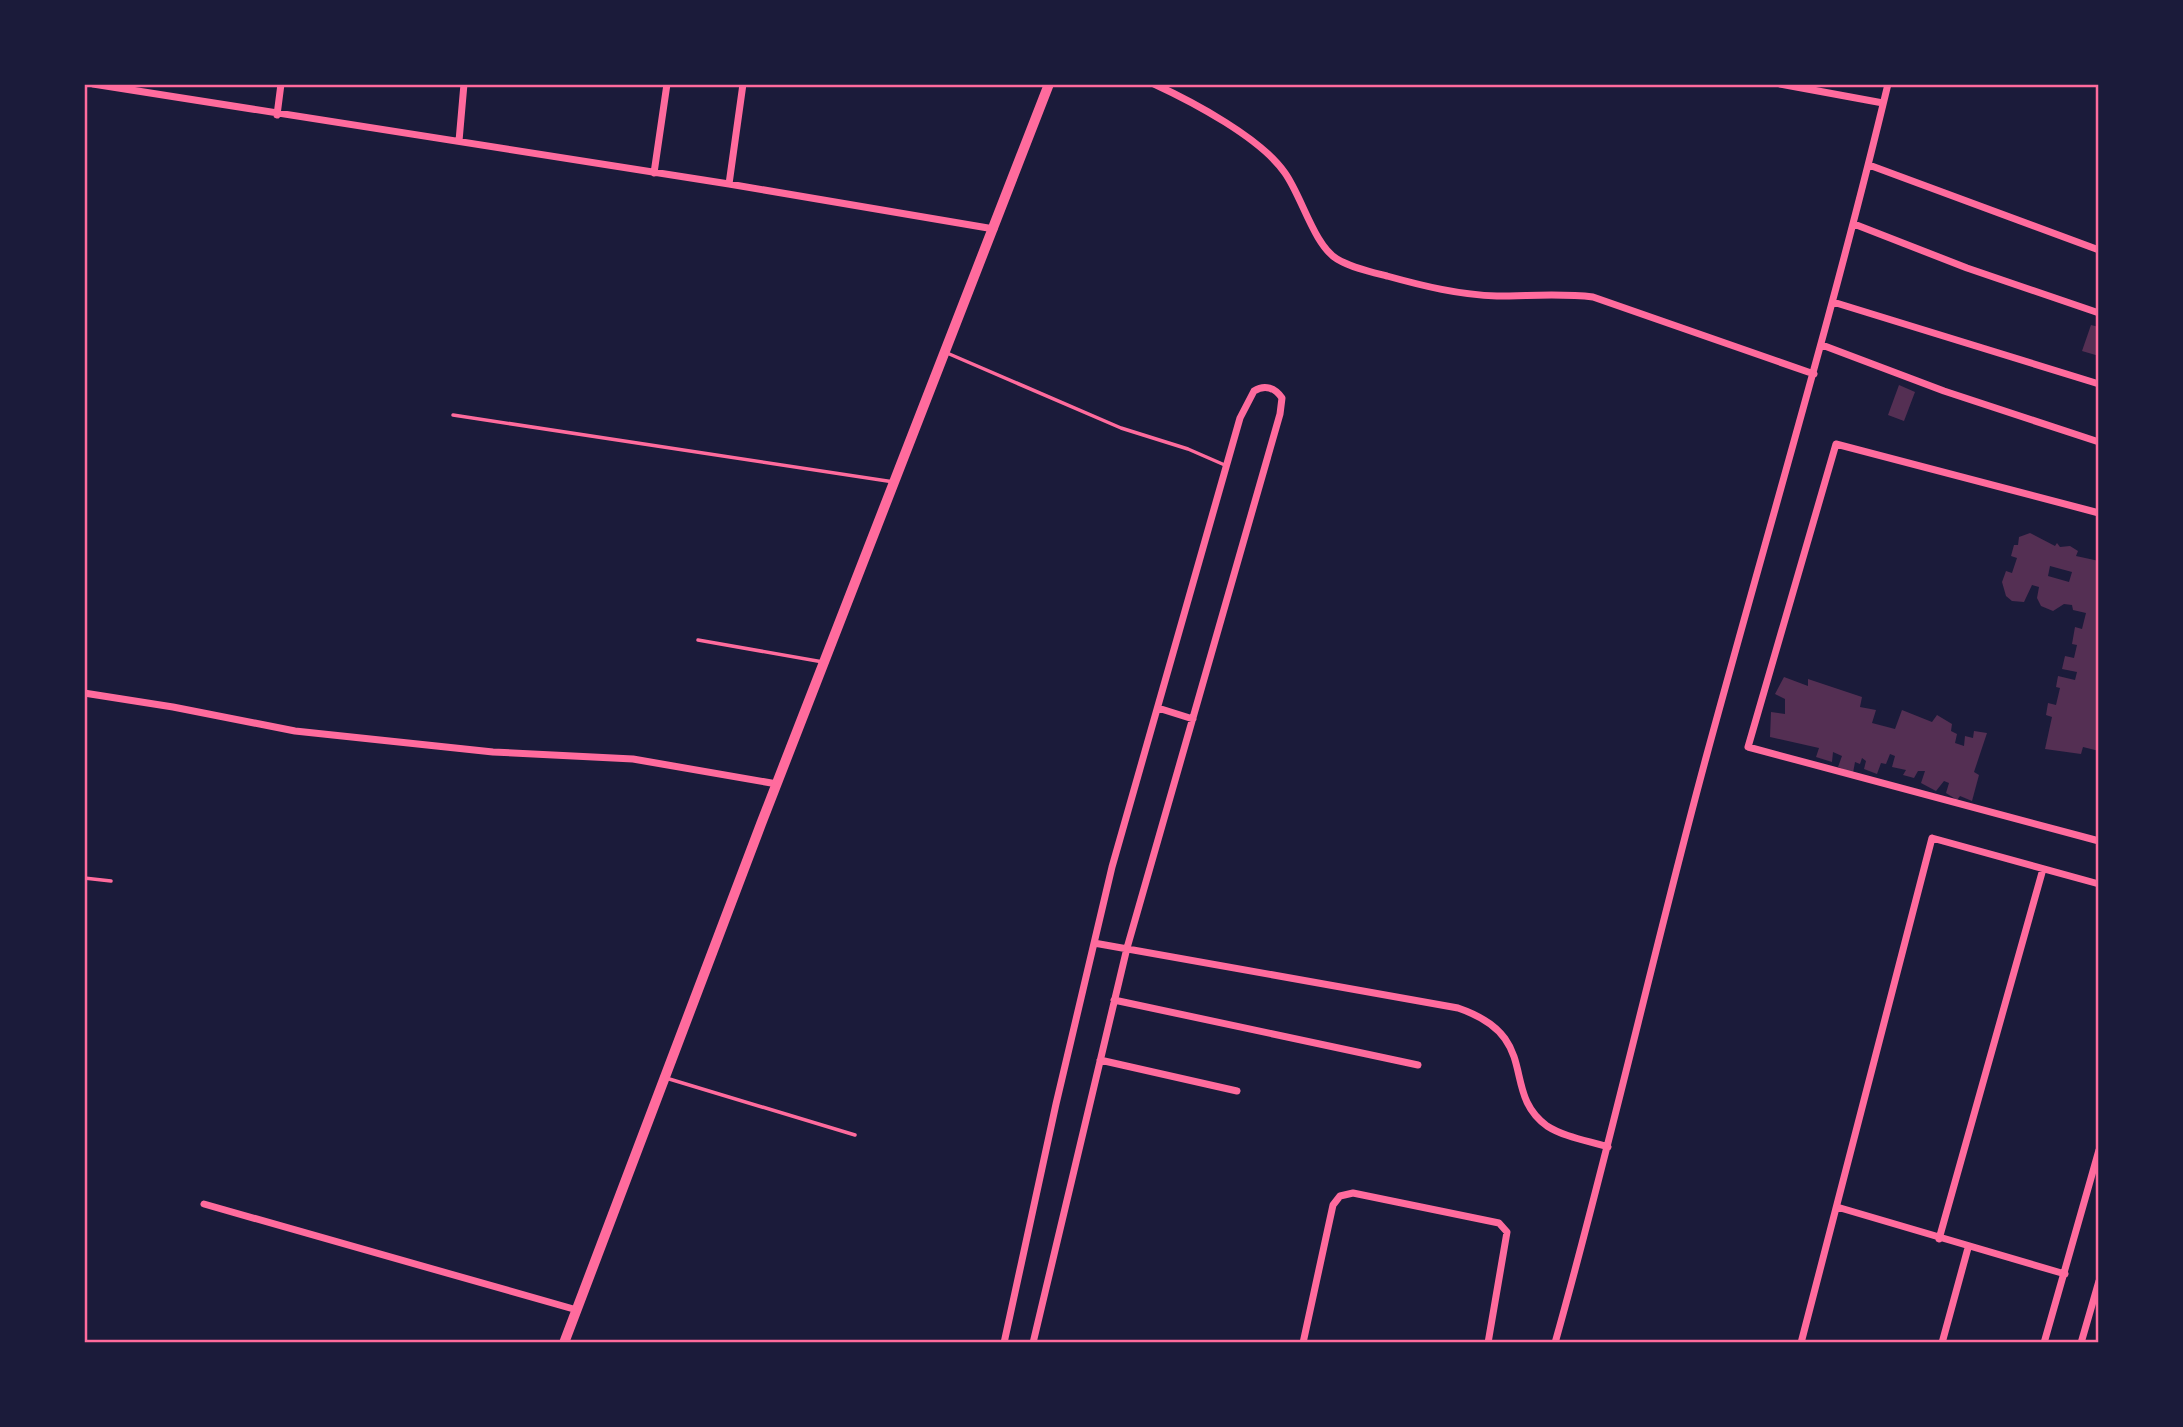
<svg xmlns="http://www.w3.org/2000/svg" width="2183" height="1427" font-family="'Public Sans',sans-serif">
<rect width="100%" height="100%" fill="#1b1b3a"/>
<path fill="#542f53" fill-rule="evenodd" d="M2091 325 2099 327V356L2082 351Z
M1899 385 1915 392 1904 421 1888 415Z
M2030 533 2055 546 2057 543 2060 547 2070 546 2078 551 2076 556 2099 561V751L2083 747 2081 754 2045 749 2052 717 2046 715 2048 703 2056 705 2060 688 2056 687 2058 676 2075 680 2077 672 2062 669 2065 656 2074 658 2077 645 2072 644 2075 627 2082 629 2086 613 2073 610 2072 605 2064 604 2053 611 2041 606 2037 598 2039 587 2032 585 2024 602 2012 601 2006 596 2002 582 2006 571 2012 573 2017 558 2011 556 2014 545H2018L2019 537ZM2050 566 2072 572 2069 582 2048 576Z
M1784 677 1808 686V679L1862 697 1860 707 1876 710 1872 723 1895 729 1902 710 1932 722 1937 715 1952 724 1951 731 1957 734 1955 743 1964 746 1965 736 1973 738 1974 731 1987 733 1974 772 1979 775 1972 801 1960 796 1957 800 1946 793 1949 783 1944 781 1936 791 1921 783 1925 771H1918L1914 778 1903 775 1906 770 1892 767 1895 756 1890 754 1886 764 1881 763 1877 774 1864 769 1866 761 1862 758 1860 764 1855 762 1853 773 1838 767 1842 756 1833 752 1832 762 1816 757 1819 748 1770 737 1771 712 1785 714V699L1775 694Z"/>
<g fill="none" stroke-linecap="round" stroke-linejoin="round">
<path stroke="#ff6b9d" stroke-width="3.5" d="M947 353 1121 428 1188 449 1227 466
M453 415 894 482
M698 640 823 662
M84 878 111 881
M666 1078 855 1135"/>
<path stroke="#ff6b9d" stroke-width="7" d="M93 84 729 184 994 229
M1154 84C1193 102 1261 138 1285 173 1302 197 1314 245 1337 259 1352 268 1371 272 1387 276 1423 286 1460 295 1497 296 1530 296 1561 293 1593 297L1814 374
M1780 84 1883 103
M277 115 281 84
M459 141 464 84
M1869 165 2099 250
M654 173 667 84
M729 184 743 84
M1854 224 1967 268 2099 313
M1833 302 2099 384
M1822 345 1944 391 2099 442
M2099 513 1836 444 1748 747 2099 841
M84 693 173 707 295 731 493 752 633 759 777 784
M1158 708 1193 719
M1094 943 1458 1008C1543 1037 1499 1091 1547 1126 1564 1137 1589 1141 1608 1147
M1114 1000 1418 1065
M1100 1060 1237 1091
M204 1204 577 1310
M1837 1207 2065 1274
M1939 1239 2043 869
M1004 1343 1056 1104 1112 867 1240 418 1254 391C1265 384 1275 388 1282 398L1280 414 1127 948 1033 1343
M1303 1343 1333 1205 1340 1196 1353 1193 1499 1223 1507 1232 1488 1343
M1555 1343C1610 1148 1654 949 1707 754 1768 530 1834 309 1888 84
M1801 1343 1932 838 2099 884
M1942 1343 1968 1248
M2044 1343 2099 1150
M2081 1343 2099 1281"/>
<path stroke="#ff6b9d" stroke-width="10" d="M564 1343 761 824 1049 84"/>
</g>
<rect width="2183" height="1427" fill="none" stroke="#1b1b3a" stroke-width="172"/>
<rect x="86" y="86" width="2011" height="1255" fill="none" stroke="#ff6b9d" stroke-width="2.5"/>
</svg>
